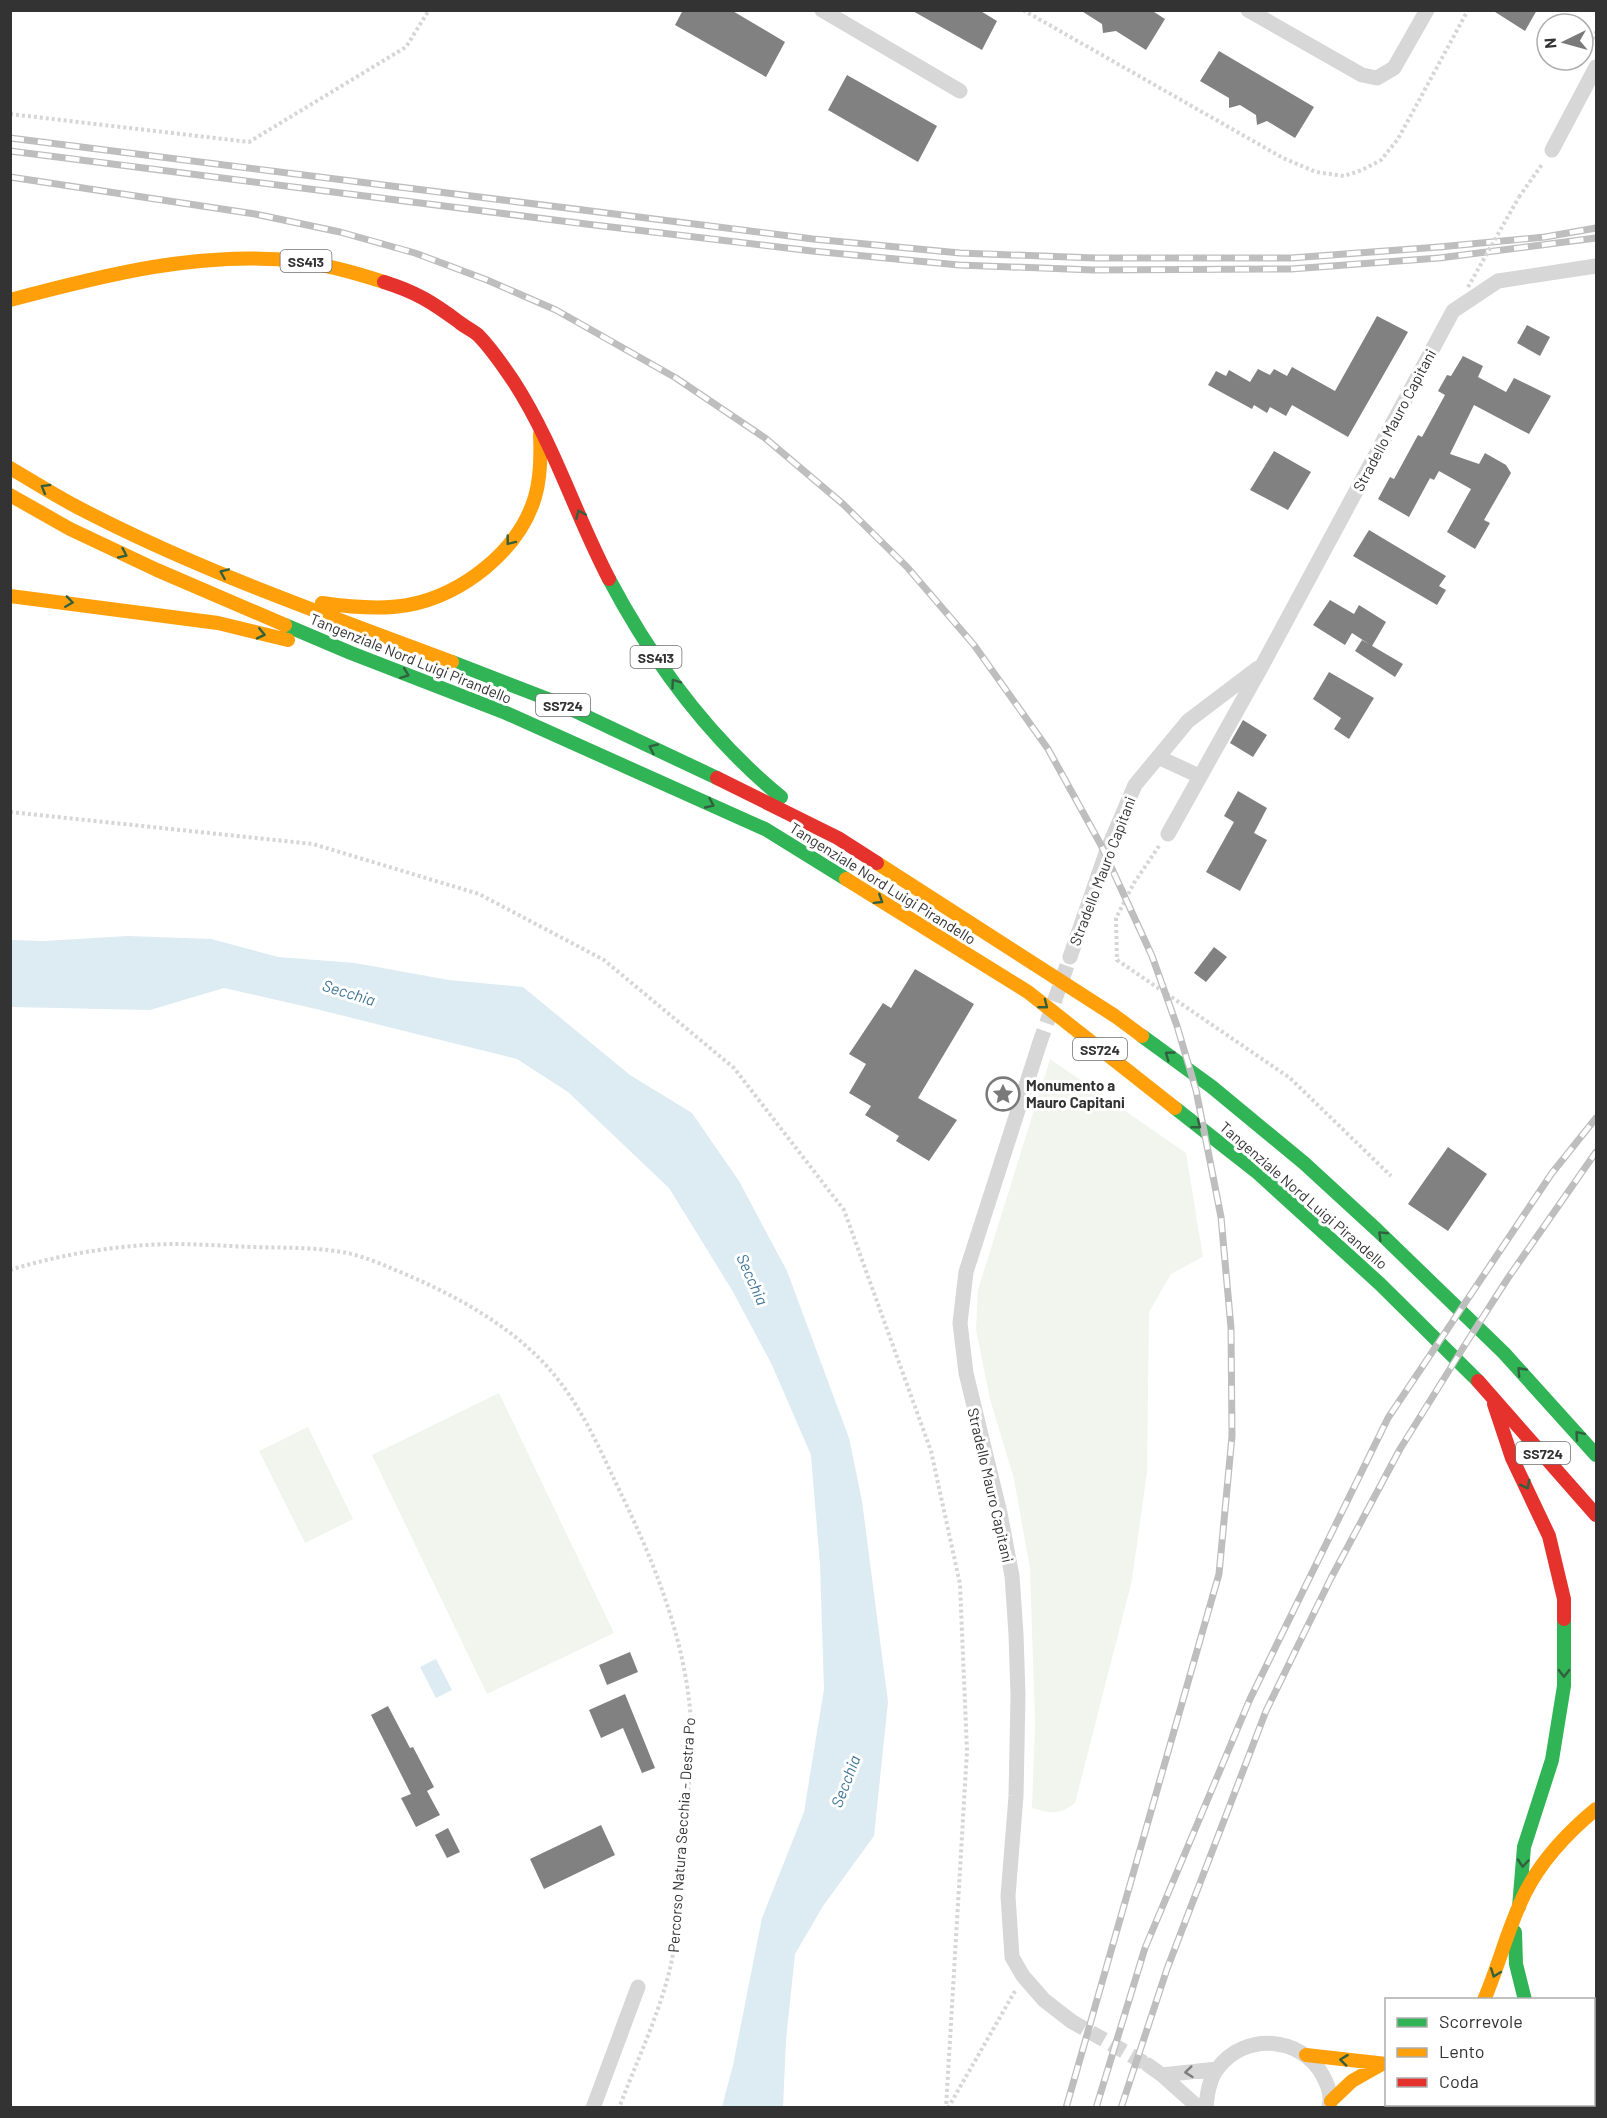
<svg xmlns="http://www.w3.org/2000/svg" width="1607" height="2118" font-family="Barlow,sans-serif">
<rect width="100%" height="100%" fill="#fff"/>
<path fill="#f1f5ed" d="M1050 1059 1186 1153 1203 1257 1171 1274 1149 1312 1147 1472 1132 1580 1075 1803C1058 1816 1051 1813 1032 1808L1035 1724 1030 1569 1014 1479 990 1399 976 1329 978 1290Z
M499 1393 614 1633 487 1694 372 1455Z
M308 1427 353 1519 305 1543 259 1451Z"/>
<path fill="#ddebf3" d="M128 936 211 939 278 957 355 963 449 980 523 987 630 1075 692 1113 739 1181 787 1271 849 1438 862 1501 888 1702 874 1836 823 1906 795 1954 786 2040 783 2107H722L733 2065 762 1918 804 1812 824 1689 820 1565 811 1455 772 1365 732 1290 669 1188 568 1092 517 1059 316 1009 224 988 150 1010 11 1007V940L44 941Z
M436 1659 452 1690 436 1698 420 1667Z"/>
<path fill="#818181" d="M683 10H731L785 42 766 77 675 25Z
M911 10H979L997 21 982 50Z
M1080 10H1151L1165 19 1146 50 1116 31 1103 33 1102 24Z
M1492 10H1537L1525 31Z
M1219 51 1314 107 1295 138 1267 121 1257 125 1256 115 1240 105 1229 108V98L1200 81Z
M847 75 937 126 918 162 828 110Z
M1377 316 1408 332 1348 437 1292 405 1286 416 1270 407 1267 413 1254 405 1252 409 1208 385 1216 371 1226 376 1229 370 1250 382 1258 369 1270 375 1274 369 1287 376 1292 367 1335 391Z
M1527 325 1550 337 1540 356 1517 343Z
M1463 356 1483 366 1478 377 1506 392 1514 378 1551 396 1529 434 1474 405 1450 454 1479 464 1485 453 1506 465 1511 473 1484 520 1490 523 1475 549 1447 532 1471 489 1439 471 1434 480 1430 478 1409 517 1378 499 1390 477 1394 479 1418 435 1422 437 1445 395 1438 391 1447 375 1451 376Z
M1274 451 1311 472 1288 510 1250 490Z
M1369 530 1446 576 1439 586 1446 590 1437 605 1353 556Z
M1330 600 1354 614 1359 605 1386 622 1372 646 1352 633 1345 645 1313 625Z
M1362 640 1403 664 1395 677 1355 651Z
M1329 672 1374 698 1349 739 1334 729 1341 718 1313 699Z
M1243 720 1267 735 1253 757 1230 743Z
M1238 791 1267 808 1254 833 1267 840 1240 891 1206 872 1234 822 1224 816Z
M1214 947 1227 957 1206 982 1194 973Z
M915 969 974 1004 918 1098 957 1120 929 1161 896 1141 899 1136 865 1115 871 1106 849 1093 866 1064 849 1054 883 1003 891 1008Z
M1448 1147 1487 1174 1448 1231 1408 1204Z
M630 1652 638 1672 607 1685 599 1665Z
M625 1694 655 1768 642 1773 623 1728 601 1738 589 1710Z
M388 1706 410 1748 413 1747 434 1787 427 1791 440 1815 416 1827 401 1798 411 1794 371 1715Z
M601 1825 615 1855 544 1889 530 1859Z
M448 1828 460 1852 447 1858 435 1835Z"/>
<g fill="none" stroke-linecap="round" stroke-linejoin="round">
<path stroke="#d6d6d6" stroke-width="15" stroke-dasharray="15 8" stroke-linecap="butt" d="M1039 1045 1070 957
M1071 2021 1148 2065"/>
<path stroke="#d6d6d6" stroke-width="4" stroke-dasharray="3 3" stroke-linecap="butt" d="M1023 10 1283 158 1316 172 1344 176 1362 170 1381 160 1398 139 1468 10
M1584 55 1596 32
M10 114 249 142 406 47 429 10
M1519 197 1543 163
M10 812 313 844 479 894 604 960 734 1068 844 1210 931 1451 960 1584 967 1751 946 2108
M1159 846 1134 883 1116 918 1117 960 1290 1078 1391 1176
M10 1270C62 1254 117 1245 172 1244 199 1244 226 1246 253 1247 283 1248 313 1247 342 1252 359 1255 377 1262 393 1269 452 1293 516 1327 556 1377 586 1414 604 1459 625 1502 656 1567 683 1637 690 1709 694 1755 686 1812 681 1858 678 1896 678 1937 669 1973 657 2019 636 2063 619 2108
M948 2108 1015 1991"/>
<path stroke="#d7d7d7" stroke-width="15" d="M822 10 960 91
M1248 10 1362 75 1377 78 1394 68 1427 10
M1552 150 1596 67
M1158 757 1199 776
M1168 834 1263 664 1453 311 1498 281 1596 266
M1070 957 1106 853 1135 785 1188 721 1258 668
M1039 1045 966 1272 960 1323 966 1373 1000 1513 1012 1576 1016 1634 1018 1695 1016 1796 1008 1896 1012 1957 1023 1976 1044 2000 1071 2021
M1148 2065 1162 2075 1199 2108
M1162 2075 1217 2069
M593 2108 638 1987
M1206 2108C1207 2094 1209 2079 1218 2068 1245 2032 1302 2036 1323 2076 1328 2085 1332 2096 1329 2107"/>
<path stroke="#30b455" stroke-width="14" d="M609 579C653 662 708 737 781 797
M285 625 351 653 506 713 765 829 846 879
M452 662 558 703 717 778
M1142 1036 1212 1087 1304 1163 1377 1230 1504 1353 1596 1455
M1175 1108 1258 1173 1380 1284 1478 1381
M1519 1907 1524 1847 1552 1760 1564 1686V1619
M1515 1932 1516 1964 1525 2000"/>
<path stroke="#ff9f0a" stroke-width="14" d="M10 300C104 275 201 250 299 261 328 265 356 273 384 282
M10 468C34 482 57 497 81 509 200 571 327 615 452 662
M10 495 70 529 157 570 285 625
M10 596 218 623 288 640
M322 603C350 607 380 610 408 605 462 595 519 551 535 497 541 477 541 455 540 434
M877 863 1115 1016 1142 1036
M846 879 1028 992 1175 1108
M1484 2000C1499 1965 1508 1927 1525 1893 1542 1859 1567 1833 1596 1809
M1306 2055 1386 2064
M1594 2085 1596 2087
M1331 2101 1352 2081 1382 2064"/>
<path stroke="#e5322d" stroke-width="14" d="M384 282C416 292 432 302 459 322 465 327 472 330 478 335 492 349 503 366 514 382 554 444 575 514 609 579
M717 778 838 838 877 863
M1478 1381 1596 1515
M1494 1404 1512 1458 1549 1536 1564 1599V1619"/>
<g stroke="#bebebe" stroke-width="7">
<path id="rail" d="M10 138 813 239 960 253 1095 258H1291L1439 247 1545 237 1596 228
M10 151 586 224 812 251 959 265 1094 270 1291 269 1439 258 1596 238
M10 177 255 214 340 232 415 253 487 280 556 310 676 378 765 438 843 504 907 567 974 645 1048 749 1101 845 1152 956 1177 1026 1196 1090 1221 1217 1231 1328 1232 1436 1219 1574 1066 2108
M1096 2108 1145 1948 1250 1699 1388 1418 1552 1173 1596 1118
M1121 2108 1167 1969 1266 1711 1331 1578 1400 1449 1463 1348 1508 1278 1596 1152"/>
</g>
<use href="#rail" stroke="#fff" stroke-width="4.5" stroke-dasharray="14" stroke-linecap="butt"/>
<path stroke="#d6d6d6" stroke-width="4" stroke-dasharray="3 3" stroke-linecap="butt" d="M1468 287 1519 197"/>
</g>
<defs><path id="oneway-chevron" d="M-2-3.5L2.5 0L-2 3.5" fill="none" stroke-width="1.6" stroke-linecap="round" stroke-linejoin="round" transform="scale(1.5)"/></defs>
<g stroke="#32603f">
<use href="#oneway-chevron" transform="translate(45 488) rotate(-150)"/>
<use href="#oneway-chevron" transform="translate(580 514) rotate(-113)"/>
<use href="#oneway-chevron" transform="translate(510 541) rotate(128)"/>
<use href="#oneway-chevron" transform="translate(123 554) rotate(25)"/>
<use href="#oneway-chevron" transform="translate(224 573) rotate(-157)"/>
<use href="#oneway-chevron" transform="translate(69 602) rotate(8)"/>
<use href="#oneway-chevron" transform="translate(261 634) rotate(13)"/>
<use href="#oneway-chevron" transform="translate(405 674) rotate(21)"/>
<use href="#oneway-chevron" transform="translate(675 683) rotate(-125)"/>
<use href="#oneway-chevron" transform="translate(653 748) rotate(-155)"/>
<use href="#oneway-chevron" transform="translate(710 804) rotate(25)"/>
<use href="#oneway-chevron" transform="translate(879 900) rotate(32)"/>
<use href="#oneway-chevron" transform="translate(1044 1005) rotate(38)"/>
<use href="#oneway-chevron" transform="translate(1169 1055) rotate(-144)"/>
<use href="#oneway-chevron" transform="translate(1197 1125) rotate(38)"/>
<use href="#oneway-chevron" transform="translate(1382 1235) rotate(-136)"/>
<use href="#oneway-chevron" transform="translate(1521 1371) rotate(-133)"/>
<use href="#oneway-chevron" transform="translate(1579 1435) rotate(-131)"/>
<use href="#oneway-chevron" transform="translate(1526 1485) rotate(63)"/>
<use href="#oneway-chevron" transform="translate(1564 1673) rotate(90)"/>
<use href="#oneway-chevron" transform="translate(1523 1863) rotate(95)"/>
<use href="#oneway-chevron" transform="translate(1495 1973) rotate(110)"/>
<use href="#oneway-chevron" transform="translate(1344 2060) rotate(-173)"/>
</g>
<use stroke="#7d7d7d" href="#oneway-chevron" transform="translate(1189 2072) rotate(174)"/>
<defs>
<g id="sight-ring" transform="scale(1.725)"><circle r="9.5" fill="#fff" stroke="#7a7a7a" stroke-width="1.5"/><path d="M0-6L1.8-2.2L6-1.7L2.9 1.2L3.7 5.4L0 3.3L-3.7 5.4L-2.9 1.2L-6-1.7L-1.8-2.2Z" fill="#7a7a7a"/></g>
</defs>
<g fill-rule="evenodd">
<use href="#sight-ring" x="1003" y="1094"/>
</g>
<g text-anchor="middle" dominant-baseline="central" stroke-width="6" stroke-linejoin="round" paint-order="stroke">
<g fill="#fff" stroke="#707070" stroke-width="1.5">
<rect x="280.5" y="250" width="51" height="22" rx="4.5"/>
<rect x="630.5" y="646" width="51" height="22" rx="4.5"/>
<rect x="536" y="694" width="54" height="22" rx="4.5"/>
<rect x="1073" y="1038" width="54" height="22" rx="4.5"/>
<rect x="1516" y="1442" width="54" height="22" rx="4.5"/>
</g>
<g font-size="14" font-weight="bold" fill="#333">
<text x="306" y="261">SS413</text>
<text x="656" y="657">SS413</text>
<text x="563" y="705">SS724</text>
<text x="1100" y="1049">SS724</text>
<text x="1543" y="1453">SS724</text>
</g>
<g font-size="15" fill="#333" stroke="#fff">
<text transform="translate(1394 420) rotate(-62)">Stradello Mauro Capitani</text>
<text transform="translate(411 658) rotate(22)">Tangenziale Nord Luigi Pirandello</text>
<text transform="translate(1102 871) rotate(-69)">Stradello Mauro Capitani</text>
<text transform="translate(883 883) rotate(32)">Tangenziale Nord Luigi Pirandello</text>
<text transform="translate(1304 1195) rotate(41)">Tangenziale Nord Luigi Pirandello</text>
<text transform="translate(991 1485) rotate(77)">Stradello Mauro Capitani</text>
<text transform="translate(681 1835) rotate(-86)">Percorso Natura Secchia - Destra Po</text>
</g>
<g font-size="15" font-weight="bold" fill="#333" stroke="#fff" text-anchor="start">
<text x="1026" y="1085">Monumento a<tspan x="1026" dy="17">Mauro Capitani</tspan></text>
</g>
<g font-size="16" font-style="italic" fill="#3f7597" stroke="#fff">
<text transform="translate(349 992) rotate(17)">Secchia</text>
<text transform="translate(753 1279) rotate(66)">Secchia</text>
<text transform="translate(845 1781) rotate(-69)">Secchia</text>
</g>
</g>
<rect width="1607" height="2118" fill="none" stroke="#333333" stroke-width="24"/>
<rect x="1385" y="1998" width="210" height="108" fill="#ffffff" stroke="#adadad" stroke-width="1.5"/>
<rect x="1397" y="2018" width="30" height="9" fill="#30b455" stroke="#adadad" stroke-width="1.5"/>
<text x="1439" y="2028" font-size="18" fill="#333333">Scorrevole</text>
<rect x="1397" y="2048" width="30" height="9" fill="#ff9f0a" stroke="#adadad" stroke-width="1.5"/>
<text x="1439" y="2058" font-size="18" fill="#333333">Lento</text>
<rect x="1397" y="2078" width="30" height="9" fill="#e5322d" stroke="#adadad" stroke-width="1.5"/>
<text x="1439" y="2088" font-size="18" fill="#333333">Coda</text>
<g transform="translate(1565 42) rotate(265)"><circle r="28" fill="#ffffff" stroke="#adadad" stroke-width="1.5"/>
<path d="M0-4.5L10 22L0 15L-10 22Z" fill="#7a7a7a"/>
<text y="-9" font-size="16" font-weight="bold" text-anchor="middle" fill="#333333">N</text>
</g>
</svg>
